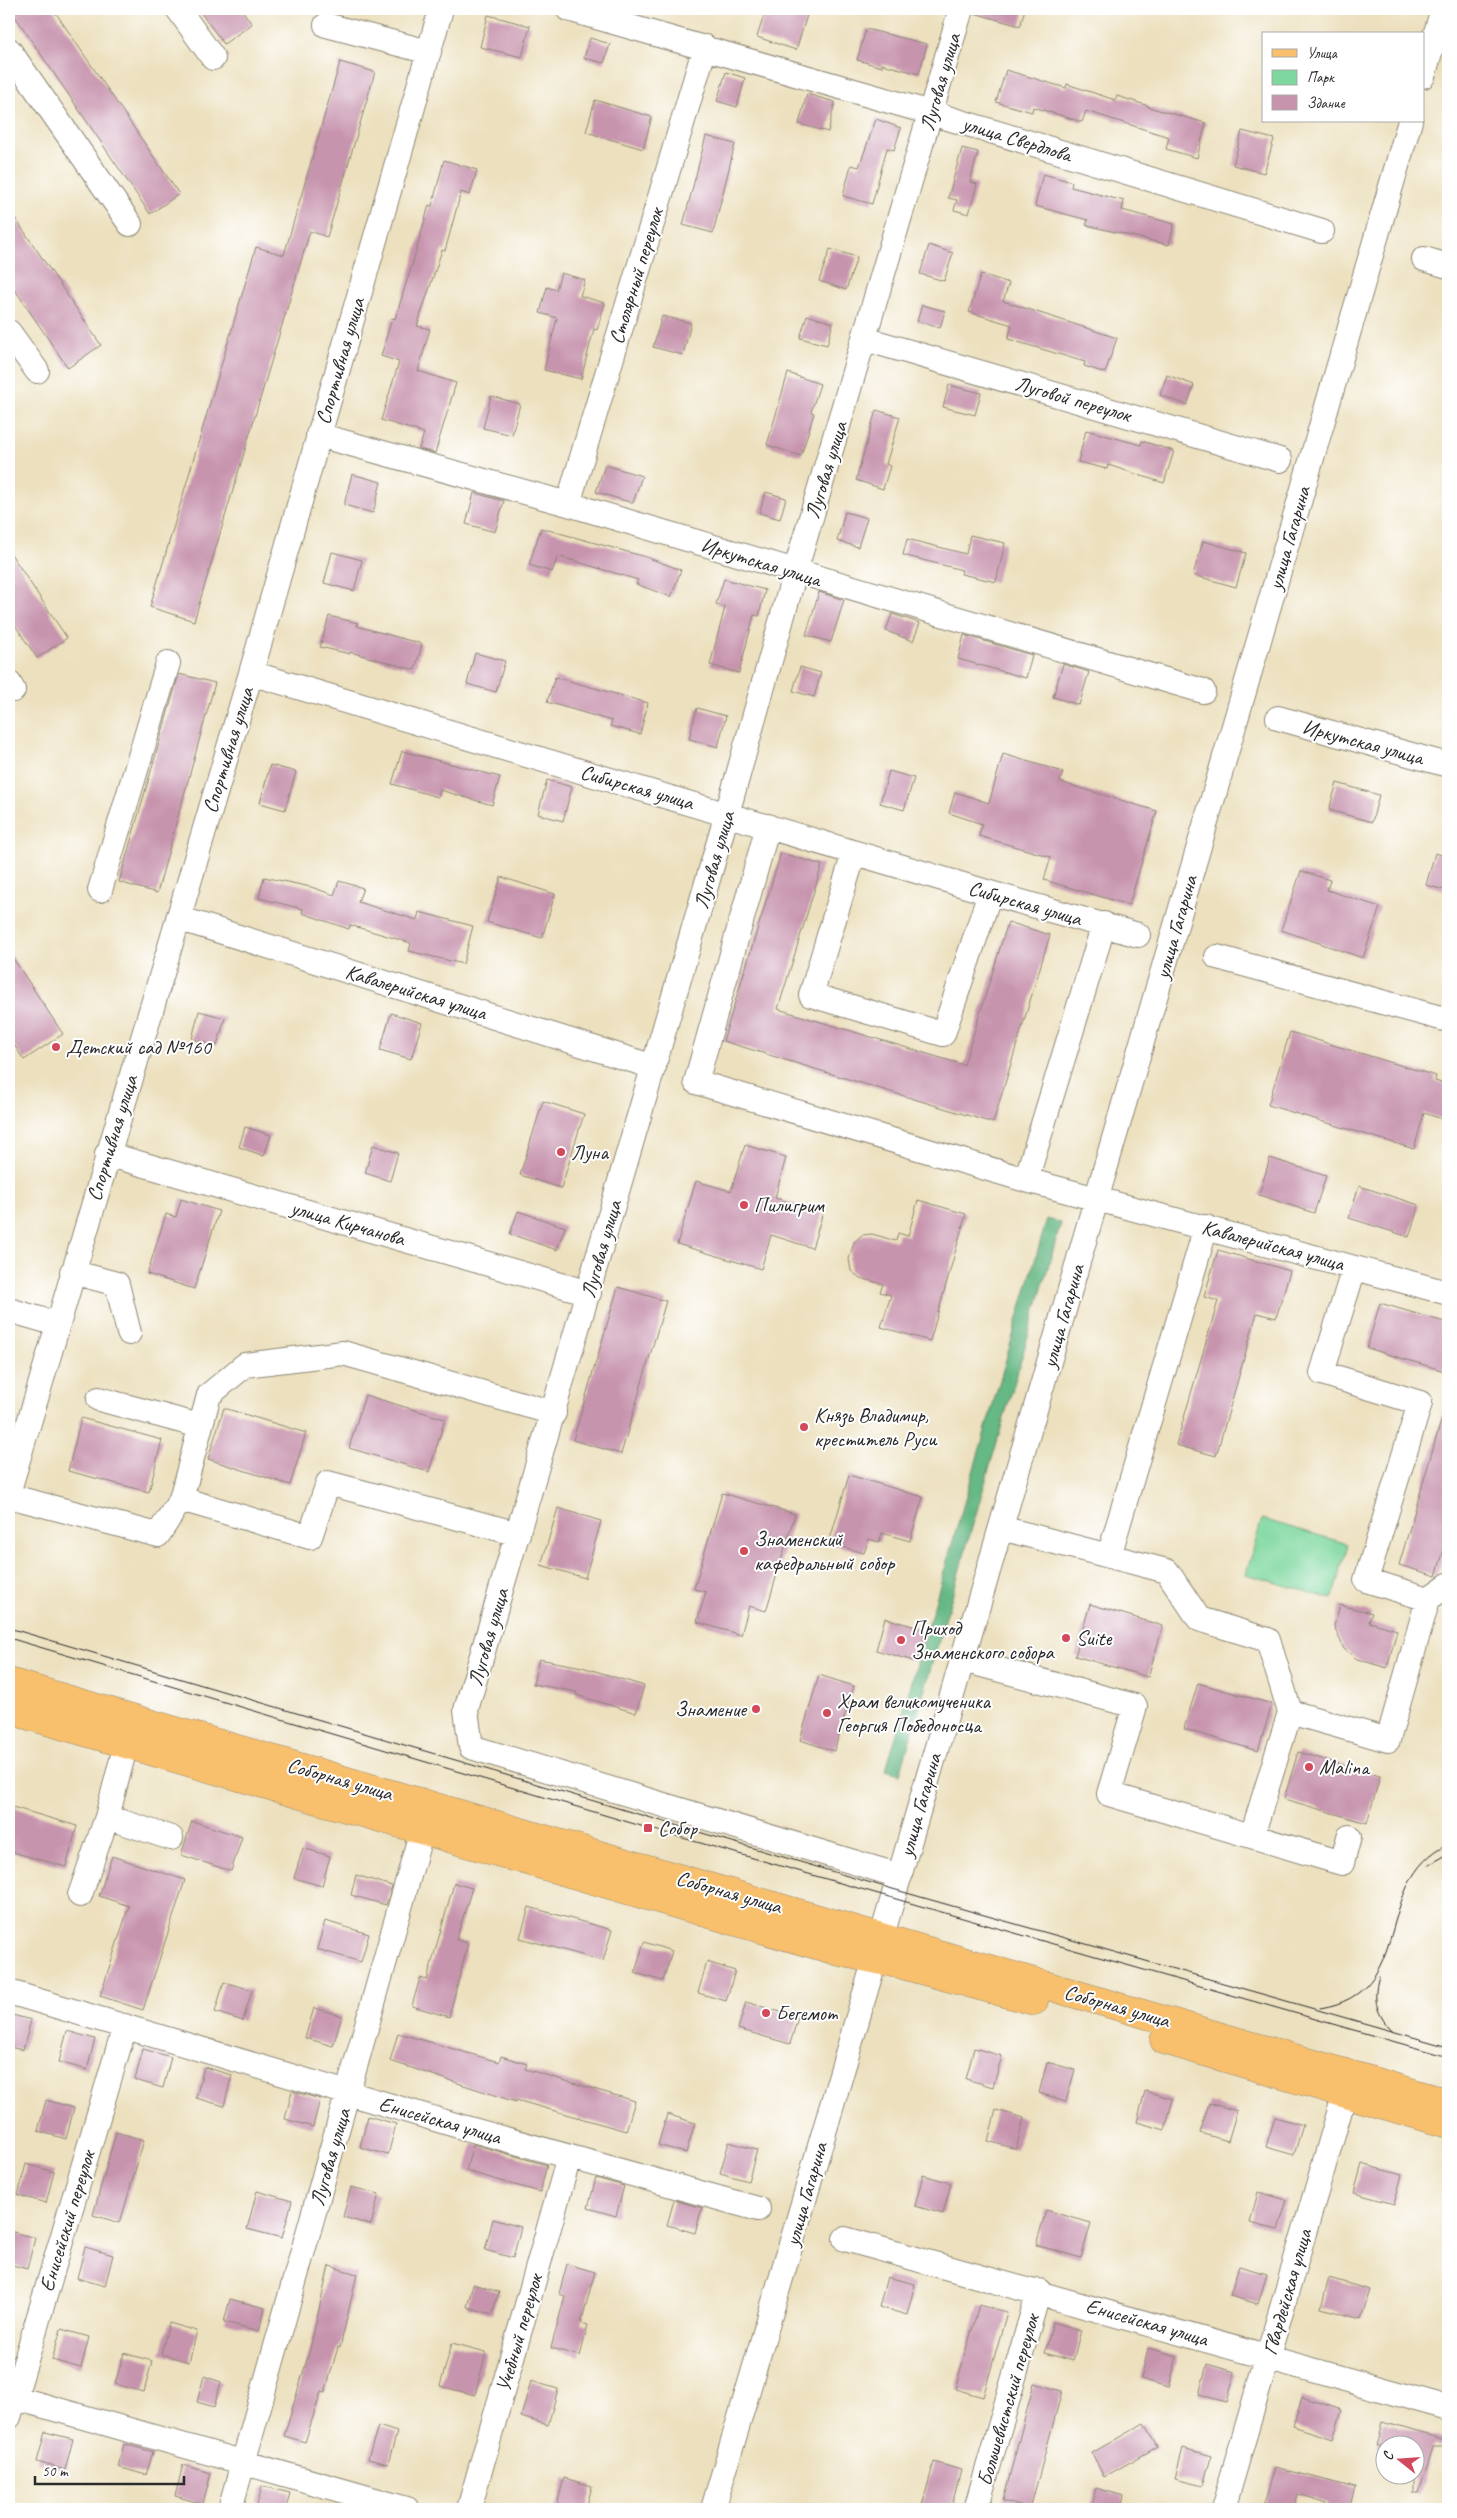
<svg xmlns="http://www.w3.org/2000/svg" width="1457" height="2518" font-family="Caveat,sans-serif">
<rect width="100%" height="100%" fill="#fff"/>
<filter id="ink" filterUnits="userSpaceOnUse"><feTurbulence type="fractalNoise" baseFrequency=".02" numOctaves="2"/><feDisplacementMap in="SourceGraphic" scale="10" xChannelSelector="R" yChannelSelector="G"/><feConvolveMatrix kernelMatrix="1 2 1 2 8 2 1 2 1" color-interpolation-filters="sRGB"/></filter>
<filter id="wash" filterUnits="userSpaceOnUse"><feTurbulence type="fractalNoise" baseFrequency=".0096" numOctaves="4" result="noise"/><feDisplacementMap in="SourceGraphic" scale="20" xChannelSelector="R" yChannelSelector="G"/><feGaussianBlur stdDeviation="1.12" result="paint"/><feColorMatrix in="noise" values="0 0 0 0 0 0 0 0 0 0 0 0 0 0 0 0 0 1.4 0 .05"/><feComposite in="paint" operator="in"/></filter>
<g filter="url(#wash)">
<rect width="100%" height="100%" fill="#ece0be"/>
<path fill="#7dd79e" stroke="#548164" d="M1262 1519 1348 1544 1332 1599 1246 1574Z"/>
<path fill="#66b885" stroke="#487258" d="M1047 1219 1061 1223 900 1774 886 1770Z"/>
<g id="blocks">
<path fill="#c794ae" d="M10 9H53L179 194 150 214Z
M198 9H241L252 24 224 44Z
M766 9H809L796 50 757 37Z
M974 9H1025L1020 26 974 13Z
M488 15 530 26 522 57 480 47Z
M866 29 927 44 919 74 882 64V67L857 60Z
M590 38 610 44 604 63 584 58Z
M340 62 375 72 327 237 310 231 194 621 150 607 256 247 284 255Z
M1006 70 1066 88 1067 84 1115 100 1117 96 1149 106 1148 107 1206 123 1197 158 1166 149 1169 137 1086 111 1082 122 1033 107 1032 112 996 102Z
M726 72 745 78 737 107 717 101Z
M807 94 835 102 828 132 799 124Z
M595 100 652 117 643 149 586 132Z
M876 119 901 128 894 150 887 148 872 204 843 196 851 165 859 167Z
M1242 131 1274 139 1264 173 1233 165Z
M706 136 735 144 713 233 683 225Z
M962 148 978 152 970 182 977 184 969 214 954 210 957 200 948 198Z
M444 160 477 170 470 195 461 192 445 251 442 250 417 326 430 329 418 371 456 383 435 453 419 449 424 433 381 420 399 362 381 356 392 318 395 319 412 265 429 205 432 206Z
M1043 174 1072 182 1071 187 1124 201 1122 210 1174 224 1169 245 1086 225 1088 220 1035 206Z
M9 209 101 345 68 368 9 281Z
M929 245 953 253 944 281 920 274Z
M830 249 857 257 846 290 819 281Z
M561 273 585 280 580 296 605 303 597 330 594 329 581 379 544 370 557 318 540 313 547 287 556 290Z
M981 274 1009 283 1003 301 1117 338 1105 373 1084 366 1085 362 1008 339 1012 325 969 312Z
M922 305 945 311 940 328 917 321Z
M807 315 833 323 827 345 800 338Z
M662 316 691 323 683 355 653 347Z
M788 373 820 384 811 412 814 413 801 456 767 445Z
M1167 375 1194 385 1187 405 1160 395Z
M949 385 981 393 975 415 943 407Z
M491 396 520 404 512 435 483 428Z
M876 410 900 417 886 464 890 466 883 489 856 480Z
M1086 430 1141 445 1142 441 1174 451 1164 483 1108 465 1107 469 1078 462Z
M605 465 642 476 633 503 596 492Z
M352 474 381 482 373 513 344 505Z
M766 492 786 498 780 519 759 513Z
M474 493 504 501 495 532 466 524Z
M845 512 867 518 858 547 837 541Z
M541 528 646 557 681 570 671 597 636 584 638 580 558 556 552 572 529 565Z
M970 535 1005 543 996 582 961 574 962 570 903 555 907 539 966 554Z
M1203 541 1246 553 1236 587 1193 575Z
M9 551 67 638 37 658 9 616Z
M332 552 362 560 354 591 324 583Z
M724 579 765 590 759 616 754 615 739 673 710 665 725 607 716 604Z
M819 592 844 600 831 642 806 635Z
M892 614 920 623 913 641 886 631Z
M329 616 358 623 357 626 422 644 415 670 350 652V654L320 647Z
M964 635 1032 655 1026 678 958 659Z
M475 653 505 661 496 692 467 684Z
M1063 664 1089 672 1079 705 1053 697Z
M800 667 821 673 814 697 793 691Z
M179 674 215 683 157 893 119 882Z
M555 677 648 703 640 734 610 726 612 721 547 702Z
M697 708 726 716 718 747 689 739Z
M402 751 500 777 492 805 440 790 438 797 392 784Z
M1003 754 1063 772 1060 782 1157 811 1129 905 1044 880 1051 857 979 836 982 824 949 813 955 792 989 803Z
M270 765 296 772 285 810 260 803Z
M889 771 914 778 904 810 880 803Z
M547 780 572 787 563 821 538 814Z
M1337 783 1379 795 1372 822 1329 810Z
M781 853 822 865 778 1009 964 1065 1008 922 1050 935 993 1123 723 1041Z
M1435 853 1448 857V891L1426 885Z
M1301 871 1330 880 1327 890 1380 907 1363 958 1281 930Z
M264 877 311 887 334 895 339 881 363 888 358 902 417 920 419 912 473 926 463 964 409 951 411 943 350 925 349 929 302 913 303 909 259 898Z
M501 877 555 894 542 938 487 922Z
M9 952 63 1034 24 1060 9 1037Z
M199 1011 225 1018 217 1046 192 1039Z
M391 1013 422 1023 411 1059 380 1050Z
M1290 1032 1436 1076 1435 1081 1448 1085V1121L1424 1113 1414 1149 1268 1105Z
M543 1101 584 1114 561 1188 520 1175Z
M245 1127 271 1135 264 1156 239 1147Z
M373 1145 398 1153 390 1181 365 1173Z
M745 1145 786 1157 775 1198 823 1212 812 1248 771 1235 761 1269 677 1244 696 1181 731 1191Z
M1270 1158 1326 1176 1314 1213 1259 1195Z
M1359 1186 1419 1205 1409 1237 1349 1218Z
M181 1199 219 1211 194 1289 147 1274 166 1214 176 1217Z
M918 1200 966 1214 930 1341 881 1327 891 1295 880 1292 883 1284 860 1278 851 1271 849 1259 854 1242 862 1235 872 1234 896 1241 898 1233 908 1236Z
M518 1211 565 1227 557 1250 510 1234Z
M1218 1250 1290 1271 1276 1318 1257 1313 1216 1456 1176 1445 1218 1301 1204 1297Z
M618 1287 666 1301 621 1454 573 1440Z
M1380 1303 1448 1323V1372L1367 1348Z
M365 1395 445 1419 429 1472 349 1448Z
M224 1408 306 1433 290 1485 208 1459Z
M1444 1411 1448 1412V1537L1436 1576 1399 1565Z
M81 1418 162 1440 149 1492 68 1471Z
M849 1475 923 1497 910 1541 882 1533 879 1542 869 1539 864 1553 829 1543Z
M722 1493 795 1514 766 1611 749 1606 741 1635 697 1622 706 1592 694 1589Z
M558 1508 601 1521 585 1578 541 1565Z
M1090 1604 1163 1626 1148 1677 1075 1656Z
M1340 1605 1372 1613 1369 1622 1397 1630 1387 1668 1357 1659 1344 1649 1334 1626Z
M885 1618 926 1630 917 1662 876 1650Z
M539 1659 582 1667 644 1686 636 1713 576 1695 577 1692 533 1684Z
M819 1675 854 1686 834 1751 800 1740Z
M1198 1683 1272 1704 1258 1751 1184 1729Z
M1298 1752 1380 1776 1367 1823 1284 1799Z
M9 1806 77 1826 66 1867 9 1851Z
M192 1821 242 1837 231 1871 181 1855Z
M303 1848 330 1856 322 1886 294 1878Z
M112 1856 185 1880 143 2010 100 1996 129 1906 99 1896Z
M356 1875 392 1886 386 1905 351 1895Z
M454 1883 472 1888 456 1940 468 1943 449 2017 412 2006 420 1978 427 1980Z
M529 1907 612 1930 603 1961 520 1938Z
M325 1921 369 1934 361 1962 317 1949Z
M644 1942 672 1951 663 1981 635 1973Z
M707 1962 735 1971 726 2001 698 1993Z
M224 1982 252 1990 243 2021 215 2012Z
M746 2002 798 2017 790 2044 738 2029Z
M314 2008 342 2016 333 2046 305 2038Z
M9 2014 31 2020 23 2050 9 2047Z
M67 2031 95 2039 87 2070 59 2062Z
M398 2033 499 2062 501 2056 527 2064 525 2069 635 2101 626 2131 516 2100V2102L390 2061Z
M974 2048 1002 2056 993 2087 966 2079Z
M143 2049 171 2057 163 2088 135 2080Z
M1047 2062 1075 2070 1066 2101 1039 2093Z
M204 2067 232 2075 224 2106 196 2098Z
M292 2091 320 2099 313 2127 285 2119Z
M1145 2091 1173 2099 1165 2130 1137 2122Z
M46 2100 74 2108 66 2139 38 2131Z
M1209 2103 1237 2111 1228 2141 1200 2133Z
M996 2110 1024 2118 1016 2149 988 2141Z
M667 2114 695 2123 686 2153 658 2145Z
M368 2116 396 2124 388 2155 360 2147Z
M1275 2117 1303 2125 1294 2155 1266 2147Z
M116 2132 144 2140 120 2223 93 2215Z
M729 2142 757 2150 748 2181 720 2173Z
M473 2144 547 2165 540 2192 466 2171Z
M26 2164 54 2172 46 2203 18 2195Z
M1362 2164 1402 2175 1394 2204 1354 2193Z
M923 2175 951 2183 943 2214 915 2206Z
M596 2178 624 2186 616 2216 588 2208Z
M351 2187 379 2194 371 2225 343 2217Z
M257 2191 292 2201 282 2238 247 2229Z
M1258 2192 1287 2200 1278 2230 1250 2223Z
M674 2200 702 2208 695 2233 667 2225Z
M1046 2210 1091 2223 1081 2258 1036 2245Z
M493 2219 521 2227 513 2258 485 2250Z
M9 2231 35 2238 27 2269 9 2264Z
M85 2247 113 2255 105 2286 77 2278Z
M567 2264 595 2272 581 2323 588 2325 580 2356 551 2348 565 2296 559 2294Z
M329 2266 357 2274 340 2348 338 2347 325 2393 321 2392 305 2442 284 2436 309 2353Z
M1239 2266 1267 2274 1258 2304 1230 2296Z
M887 2277 915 2284 907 2315 879 2307Z
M1329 2278 1370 2290 1361 2319 1321 2308Z
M473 2284 499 2292 492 2314 467 2307Z
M230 2299 265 2308 259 2331 224 2322Z
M979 2305 1007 2312 983 2397 955 2389Z
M1053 2322 1081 2330 1073 2361 1045 2353Z
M169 2323 197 2331 189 2362 161 2354Z
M61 2329 89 2337 81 2368 52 2360Z
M452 2343 486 2352 475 2395 440 2386Z
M1148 2348 1177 2356 1169 2387 1141 2379Z
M124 2353 152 2361 144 2392 115 2384Z
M1207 2364 1235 2372 1227 2402 1199 2395Z
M204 2376 221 2382 214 2407 197 2402Z
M531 2381 558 2389 548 2425 521 2417Z
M1034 2383 1062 2391 1030 2509 1003 2501Z
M1302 2397 1342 2410 1333 2439 1293 2426Z
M1383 2422 1448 2441 1447 2446H1433L1419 2493H1414V2446H1377Z
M1144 2423 1157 2447 1104 2477 1092 2453Z
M378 2426 397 2432 388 2464 368 2459Z
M45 2432 73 2439 65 2470 37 2462Z
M124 2444 153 2452 146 2475 118 2467Z
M1183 2448 1211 2456 1203 2486 1175 2479Z
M934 2462 961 2470 951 2509H921Z
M183 2465 211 2473 203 2504 175 2496Z
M1275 2467 1355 2488 1349 2509H1326L1327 2503 1297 2494 1293 2509H1263Z
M564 2478 592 2486 586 2509H556Z
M262 2486 290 2493 286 2509H256Z
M1096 2488 1124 2496 1121 2509H1090Z"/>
</g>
</g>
<g filter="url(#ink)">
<use href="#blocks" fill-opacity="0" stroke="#8c8674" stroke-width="1"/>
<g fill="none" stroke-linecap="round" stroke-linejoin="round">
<g stroke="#8c8674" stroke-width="26">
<path id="minor" d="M178 9 213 58
M568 9 931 113 1322 231
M326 25 429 52
M9 50 130 224
M1423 76 1443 9
M1424 259 1448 266
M9 332 37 371
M865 339 1280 460
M318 435 568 504 1203 691
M568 504 705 47
M251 673 990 893 1138 935
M9 683 13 690
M1278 718 1448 765
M768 826 696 1082 1026 1180 1448 1293
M854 853 811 995 943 1034 990 893
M100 890 168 663
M178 918 654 1067
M1217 957 1448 1020
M107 1154 589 1293
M1026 1180 1104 924
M1354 1268 1322 1373 1420 1403 1366 1580 1428 1599
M72 1272 117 1284 129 1333
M9 1310 57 1324
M99 1399 200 1426
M9 1490 251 673 441 9
M9 1496 158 1535 181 1499 209 1395 245 1365 343 1353 554 1413
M181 1499 310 1537 328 1483 518 1534
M1001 1528 1167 1571 1199 1619 1268 1640 1290 1712 1388 1740 1428 1599 1448 1585
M1109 1556 1206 1227
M963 1660 1135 1706 1109 1794 1342 1863 1349 1837
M107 1817 171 1838
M1252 1836 1290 1712
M900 1876 471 1747 466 1710 727 814 795 572 961 9
M80 1895 107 1817 126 1744
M9 1992 462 2127 758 2209
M845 2239 1448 2408
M9 2396 407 2509
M9 2417 125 2026
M230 2509 427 1812
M469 2509 569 2157
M713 2509 893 1898 1410 121
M976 2509 1039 2291
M1223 2509 1350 2076"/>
</g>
<g stroke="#8c8674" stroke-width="29">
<path id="major" d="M9 1682 1448 2103
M9 1710 840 1952 902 1965 1034 2001
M1164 2040 1448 2124"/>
</g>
<use href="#minor" stroke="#fff" stroke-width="24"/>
<use href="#major" stroke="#f8bf6c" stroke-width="28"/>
<path stroke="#2b2b2b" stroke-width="1" d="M9 1628 861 1880 1448 2047
M9 1638 648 1828 1448 2057
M1429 1865 1448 1854
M1379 1976C1372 1999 1376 2014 1393 2032
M1320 2008C1418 1993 1370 1881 1448 1844"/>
</g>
</g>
<g fill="#d1495b" stroke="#fff" stroke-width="2">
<circle cx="56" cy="1047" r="5"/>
<circle cx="561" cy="1152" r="5"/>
<circle cx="744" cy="1205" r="5"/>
<circle cx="804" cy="1427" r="5"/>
<circle cx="744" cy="1551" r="5"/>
<circle cx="1066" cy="1638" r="5"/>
<circle cx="901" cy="1640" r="5"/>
<circle cx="756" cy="1709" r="5"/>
<circle cx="827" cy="1713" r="5"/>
<circle cx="1309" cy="1767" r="5"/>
<rect x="643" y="1823" width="10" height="10" rx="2.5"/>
<circle cx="766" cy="2013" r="5"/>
</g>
<g text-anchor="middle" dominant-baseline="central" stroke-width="4" stroke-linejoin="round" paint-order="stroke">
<g font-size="21" fill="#2b2b2b" stroke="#fff">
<text transform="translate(940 82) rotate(-74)">Луговая улица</text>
<text transform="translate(1017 139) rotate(17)">улица Свердлова</text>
<text transform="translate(636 276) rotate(-73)">Столярный переулок</text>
<text transform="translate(340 361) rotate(-74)">Спортивная улица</text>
<text transform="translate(1073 399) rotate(16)">Луговой переулок</text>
<text transform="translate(826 470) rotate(-73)">Луговая улица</text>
<text transform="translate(1289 538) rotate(-74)">улица Гагарина</text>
<text transform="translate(761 562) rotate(17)">Иркутская улица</text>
<text transform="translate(1363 742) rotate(15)">Иркутская улица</text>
<text transform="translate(228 750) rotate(-73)">Спортивная улица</text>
<text transform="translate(637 787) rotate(16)">Сибирская улица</text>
<text transform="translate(714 860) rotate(-74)">Луговая улица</text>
<text transform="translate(1025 903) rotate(16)">Сибирская улица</text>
<text transform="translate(1176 927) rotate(-74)">улица Гагарина</text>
<text transform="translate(416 992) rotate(17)">Кавалерийская улица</text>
<text transform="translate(112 1138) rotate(-73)">Спортивная улица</text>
<text transform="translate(348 1223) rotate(16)">улица Кирчанова</text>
<text transform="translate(1273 1245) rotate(15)">Кавалерийская улица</text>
<text transform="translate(601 1249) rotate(-74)">Луговая улица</text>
<text transform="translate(1063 1316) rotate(-74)">улица Гагарина</text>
<text transform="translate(488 1637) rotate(-74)">Луговая улица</text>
<text transform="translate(340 1779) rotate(16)">Соборная улица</text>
<text transform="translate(920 1805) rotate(-74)">улица Гагарина</text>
<text transform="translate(729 1892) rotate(16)">Соборная улица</text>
<text transform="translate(1117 2006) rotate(16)">Соборная улица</text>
<text transform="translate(440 2120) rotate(16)">Енисейская улица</text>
<text transform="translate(330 2157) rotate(-74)">Луговая улица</text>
<text transform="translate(806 2194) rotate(-74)">улица Гагарина</text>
<text transform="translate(67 2221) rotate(-73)">Енисейский переулок</text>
<text transform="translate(1287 2292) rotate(-74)">Гвардейская улица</text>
<text transform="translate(1147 2322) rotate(16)">Енисейская улица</text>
<text transform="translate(519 2333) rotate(-74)">Учебный переулок</text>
<text transform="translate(1008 2400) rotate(-74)">Большевистский переулок</text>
</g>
<g font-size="21" fill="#2b2b2b" stroke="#fff" text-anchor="start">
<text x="66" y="1047">Детский сад №160</text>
<text x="571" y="1152">Луна</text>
<text x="754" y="1205">Пилигрим</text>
<text x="814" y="1415">Князь Владимир,<tspan x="814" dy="24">креститель Руси</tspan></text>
<text x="754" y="1539">Знаменский<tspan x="754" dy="24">кафедральный собор</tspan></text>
<text x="911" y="1628">Приход<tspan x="911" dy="24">Знаменского собора</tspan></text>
<text x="1076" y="1638">Suite</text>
<text x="837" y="1701">Храм великомученика<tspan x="837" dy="24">Георгия Победоносца</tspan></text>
<text x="746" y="1709" text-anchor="end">Знамение</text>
<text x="1319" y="1767">Malina</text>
<text x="658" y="1828">Собор</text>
<text x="776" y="2013">Бегемот</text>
</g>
</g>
<rect width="1457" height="2518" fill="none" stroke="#fff" stroke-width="30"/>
<rect x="1262" y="32" width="162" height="90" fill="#ffffff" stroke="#aaaaaa"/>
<rect x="1272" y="49" width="25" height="8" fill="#f8bf6c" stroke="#aaaaaa"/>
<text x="1307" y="58" font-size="15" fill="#2b2b2b">Улица</text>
<rect x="1272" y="70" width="25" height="15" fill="#7dd79e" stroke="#aaaaaa"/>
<text x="1307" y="82" font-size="15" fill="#2b2b2b">Парк</text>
<rect x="1272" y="95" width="25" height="15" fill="#c794ae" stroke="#aaaaaa"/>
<text x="1307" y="108" font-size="15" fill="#2b2b2b">Здание</text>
<g transform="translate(1400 2460) rotate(287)"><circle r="24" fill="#ffffff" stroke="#aaaaaa"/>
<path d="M0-4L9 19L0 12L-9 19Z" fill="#d1495b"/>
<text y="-8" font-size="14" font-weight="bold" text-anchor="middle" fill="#2b2b2b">С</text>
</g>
<path d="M35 2476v8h149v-8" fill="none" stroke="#2b2b2b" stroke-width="2.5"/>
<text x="42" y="2476" font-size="15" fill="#2b2b2b" stroke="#ffffff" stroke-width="4" paint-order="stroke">50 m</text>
</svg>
